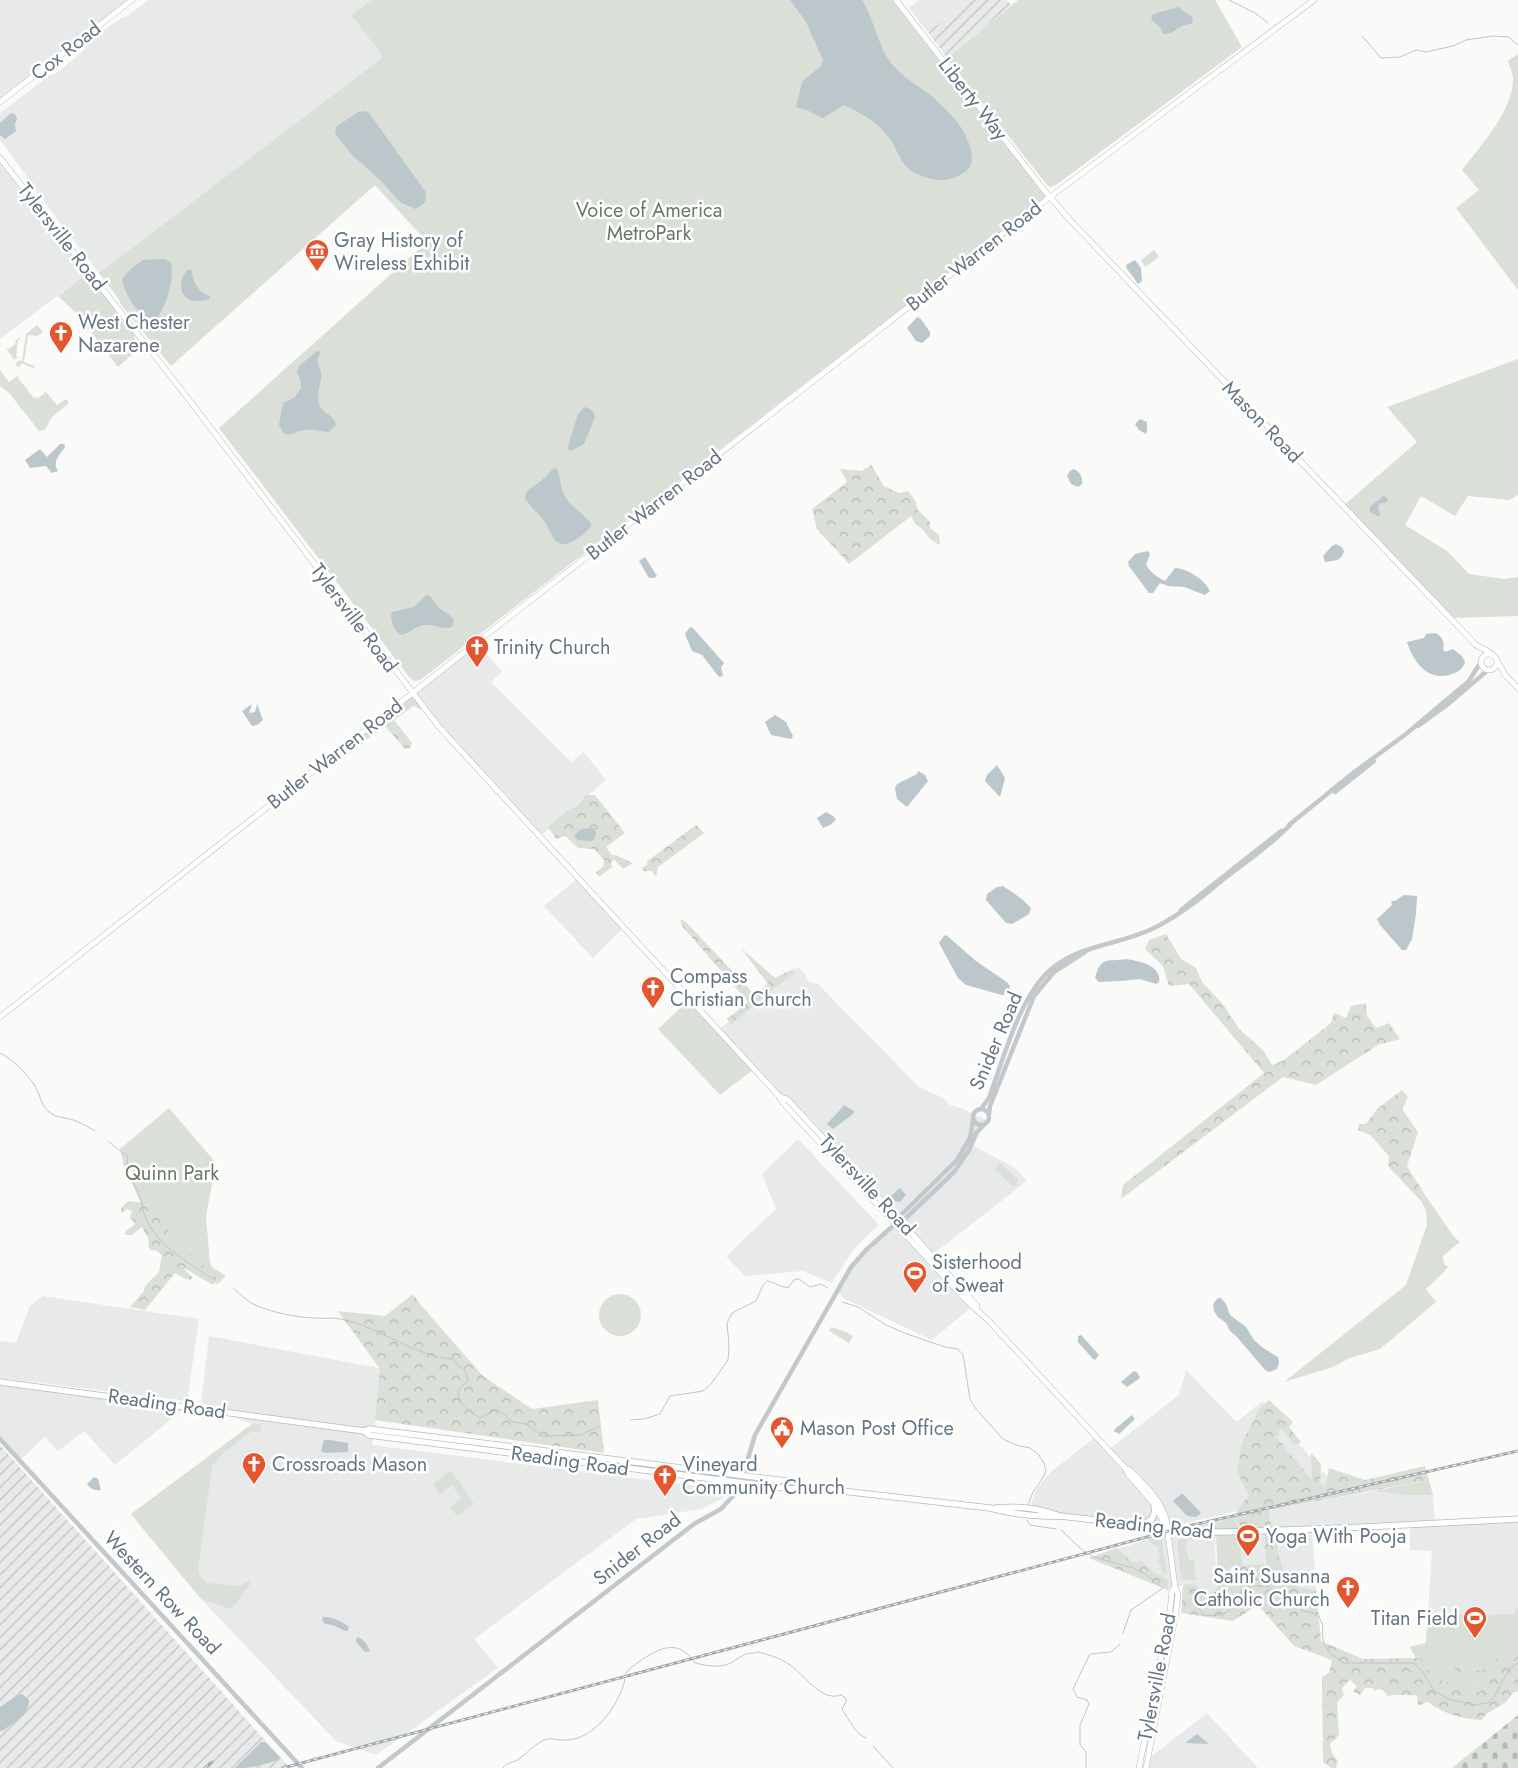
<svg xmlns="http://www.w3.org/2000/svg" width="1518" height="1768" font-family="Jost,sans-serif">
<defs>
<pattern id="industrial-furrows" width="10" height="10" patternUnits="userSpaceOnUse" patternTransform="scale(1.25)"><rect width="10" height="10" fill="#e8e9e9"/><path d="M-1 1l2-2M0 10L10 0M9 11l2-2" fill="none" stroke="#c0c1c2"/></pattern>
<pattern id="forest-crowns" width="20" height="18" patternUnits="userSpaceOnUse" patternTransform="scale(1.25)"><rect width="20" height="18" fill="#dadfd7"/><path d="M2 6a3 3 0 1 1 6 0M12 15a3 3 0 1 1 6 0" fill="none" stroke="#b4b9b4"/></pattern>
<pattern id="cemetery-stones" width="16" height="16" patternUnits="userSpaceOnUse" patternTransform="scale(1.25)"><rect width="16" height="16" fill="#dadfd7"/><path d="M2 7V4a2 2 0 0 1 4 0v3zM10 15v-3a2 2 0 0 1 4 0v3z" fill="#b4b9b4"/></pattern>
</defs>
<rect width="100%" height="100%" fill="#fafaf8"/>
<path fill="#e8e9e9" d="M0 0H132L0 102Z
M148 0H371L351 15 383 57 99 273 29 182 25 174 0 140V113L50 75 57 73 84 50 91 40 121 18 129 15Z
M919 0H970L928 32 909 8Z
M0 158 89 272 0 339Z
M477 642 502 672 491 682 571 762 584 752 606 780 539 837 412 694Z
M577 879 623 928 593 958 544 906Z
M797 967 802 970 809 982 818 984 918 1086 943 1098 950 1105 961 1108 986 1120 974 1146 1015 1168 1027 1181 932 1255 787 1099 779 1096 717 1031Z
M798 1139 879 1225 854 1248 832 1283 803 1271 745 1276 726 1256 776 1209 762 1174Z
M897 1221 974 1305 932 1340 843 1298 837 1290 851 1267Z
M43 1296 199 1319 187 1401 0 1378V1341L16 1343 30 1306Z
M209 1336 384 1369 372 1445 736 1491 702 1509 636 1519 474 1639 498 1668 376 1755 336 1741 201 1599 131 1514 252 1424 201 1403Z
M1186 1370 1235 1421H1238L1262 1401 1337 1488 1169 1527 1216 1532 1215 1551 1218 1588 1216 1589V1592L1203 1593 1196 1586 1183 1585 1175 1587 1172 1591 1089 1558 1167 1533V1528L1029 1511 1036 1489 1051 1472 1095 1437 1108 1450 1179 1395Z
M0 1382 186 1407 115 1465 84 1431 58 1451 45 1437 20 1460 0 1438Z
M1374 1491 1403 1495H1433L1435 1523 1518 1519V1673L1467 1710 1438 1700 1410 1647 1426 1643 1432 1551 1410 1550V1525L1312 1529 1316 1590 1306 1589 1293 1584 1280 1563 1278 1538 1280 1531H1272L1269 1510Z
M1264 1531 1266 1564 1243 1566 1238 1532Z
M1207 1713 1258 1768H1146L1148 1759Z"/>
<path fill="url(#industrial-furrows)" d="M970 0H1007L1011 5 947 58 928 32Z
M0 1445 290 1768H0Z"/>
<path fill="#dadfd7" d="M371 0H892L1046 197 428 674 420 680 414 681 410 678 219 428 427 242 375 185 171 366 122 306 118 298 99 273 383 57 351 15Z
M1018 0H1215L1242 47 1056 185 1050 187 1047 185 947 58Z
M1518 54V290L1456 208 1479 190 1462 170C1481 145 1512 112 1513 80 1513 74 1510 67 1508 61Z
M1154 250 1159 257 1145 267 1141 260Z
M89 272 134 332 136 348 134 353 118 367 77 314 58 296Z
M37 325 43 332 37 336 28 335 24 362 35 366 33 368 21 363V366L17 367 16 363 20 360 22 361 26 334Z
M20 337V339L18 340 16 356 18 357 14 360 6 348 9 349 16 343 15 341Z
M1518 359V495L1509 500 1468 496 1455 516 1421 496 1405 525 1447 551 1469 574 1504 579 1518 577V616L1451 618 1343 506 1417 442 1387 407Z
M0 370 9 382 19 375 18 378 34 398 36 397 37 399 46 392 57 405 66 399 69 403 51 418 45 430 39 431 10 394 0 386Z
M412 694 426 712 414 706 394 720H388C383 732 369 735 362 745L356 747 331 765 327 760Z
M689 1000 754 1069 720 1095 658 1029Z
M169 1108 216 1163 206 1216 210 1262 212 1267 226 1276 218 1284 182 1262 146 1214 124 1166 120 1149Z
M1000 1163 1018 1179 1017 1184 1014 1187 995 1169Z
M1425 1195 1454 1237 1460 1242 1443 1256 1444 1264 1448 1267 1443 1273 1426 1289 1436 1302 1380 1349 1350 1358 1333 1367 1284 1382 1406 1285 1427 1225 1426 1212 1422 1202Z
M599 1315a21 21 0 1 1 42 0a21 21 0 1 1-42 0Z
M831 1327 846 1332 853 1336 849 1343 829 1331Z
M252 1424 261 1425 260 1433 252 1431 223 1453 212 1466 198 1569 200 1577 207 1583 240 1586 248 1581 251 1583 231 1609 201 1599 131 1514Z
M450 1471 459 1481 474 1504 457 1516 450 1507 461 1498 452 1485 440 1494 433 1484Z
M1429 1480 1433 1495H1403L1374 1491Z
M1235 1517 1234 1521 1248 1532H1238L1243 1566 1231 1567V1574L1235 1584 1216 1592V1589L1218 1587 1216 1533 1197 1531 1199 1526Z
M1155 1536 1161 1539 1162 1542 1167 1575 1161 1570 1162 1568 1157 1561 1160 1560 1158 1547 1149 1542 1148 1538Z
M1184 1536 1196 1537 1187 1541 1185 1544 1189 1560H1196L1194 1561 1195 1578 1197 1580H1184L1181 1578 1177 1541Z
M1515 1608H1518V1656L1497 1659 1487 1669 1453 1667 1484 1690 1479 1692 1432 1678 1421 1658H1416L1410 1647 1426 1643 1428 1615 1471 1614 1479 1619H1484L1487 1615 1515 1614Z"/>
<path fill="url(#forest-crowns)" d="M871 465 884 486 899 493 908 491 915 500 918 510 930 522V528L939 535 940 545C929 539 931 540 924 531 918 524 917 529 911 516L849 564 817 529 812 509 847 482 840 469 862 471Z
M388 720H394L412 743 410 748 405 749 385 726Z
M586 795H595L625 833 606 847 612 855H616L633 863 623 869 614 859 611 863 612 867 599 877 596 872 603 867 604 860 594 849 578 848 565 836 556 839 548 827 568 810 577 806Z
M696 825 704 833 658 867 656 877 652 871H644L642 868 648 864 646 862Z
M680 919 686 922 754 994 768 984 741 948 775 978 793 969 796 973 774 988 767 997 760 1000 731 1025 727 1019 748 1002 682 926Z
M1166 934 1181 959 1196 968 1202 982 1225 1007 1239 1029 1263 1050 1272 1065 1284 1060 1331 1023 1334 1013 1346 1018 1351 1006 1366 1003 1367 1016 1376 1028 1389 1023 1400 1039 1378 1045 1316 1085 1283 1077 1121 1199 1123 1185 1264 1073 1189 984 1169 986 1163 966 1145 949 1149 940Z
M1402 1090 1408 1097 1402 1109 1418 1132 1407 1166 1425 1195 1422 1202 1388 1166 1389 1156 1370 1135 1358 1130 1359 1124H1366L1377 1109Z
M128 1201 143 1203 159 1213 164 1226 174 1236 168 1240 176 1247 180 1246 218 1279 213 1285 184 1268V1269L192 1277 191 1280 186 1279 175 1273 145 1310 130 1307 144 1291 145 1286 159 1272 162 1255 157 1251 151 1250 148 1246 149 1240 142 1227 132 1235H125L126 1231 135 1224 130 1217 132 1211 127 1209 122 1213 121 1208Z
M413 1294 420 1304 483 1376 532 1409 598 1400 604 1453 375 1420 380 1369 338 1311 385 1316Z
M1269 1400 1293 1422 1289 1427 1301 1442 1295 1445 1281 1428 1277 1438 1312 1480 1311 1453 1321 1464 1320 1483 1325 1487 1329 1468 1365 1480 1425 1466 1429 1480 1269 1510 1272 1531 1280 1530C1275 1546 1280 1572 1293 1583 1298 1588 1309 1589 1316 1590L1321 1641 1363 1659 1421 1658 1433 1678 1479 1692 1484 1689 1452 1667 1474 1665 1477 1670 1487 1669 1497 1659 1518 1656V1692H1514L1505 1703 1486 1714 1482 1720C1462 1719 1444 1714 1428 1702L1418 1706 1417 1695C1407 1696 1397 1693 1388 1696L1383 1690 1378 1689 1375 1691 1373 1688H1365L1360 1695 1353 1691 1357 1686 1350 1680 1342 1688 1344 1695 1337 1702 1339 1735 1330 1744 1332 1753 1338 1761 1336 1768H1331L1323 1762 1322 1677 1329 1673 1332 1660 1294 1646 1258 1605 1233 1621 1181 1613 1183 1585 1195 1584 1203 1593 1222 1591 1235 1584 1231 1574 1238 1573V1566L1266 1564 1264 1531 1248 1532 1234 1520 1239 1507 1249 1496 1237 1472 1242 1443 1260 1408Z
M1117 1548 1132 1562H1139L1140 1560 1155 1573 1168 1580V1590L1089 1558Z"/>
<path fill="url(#cemetery-stones)" d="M1518 1715V1768H1452Z"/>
<path fill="#bbc7cb" d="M790 0H862C874 19 877 43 890 62 900 75 912 82 925 91 944 106 965 125 971 150 975 167 966 174 950 179 941 182 926 178 917 174 901 167 899 152 890 139 880 124 860 112 844 105L823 118 807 110 796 107 802 82 821 66 823 60 806 22Z
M1179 7 1193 18 1192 24C1180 23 1174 35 1163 34L1160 27 1151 19 1153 14Z
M364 111 369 113 425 191C428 201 424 205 415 209L400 202 381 181 350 153 335 133 336 127 358 112Z
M11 113 15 114 17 119 15 124 16 131 5 139 0 135V123Z
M164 259 171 262C175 280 166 306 156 320 137 316 126 297 122 279L132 268 143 260Z
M1135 260 1141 268 1142 281 1138 284 1127 269 1126 265Z
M187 270H192C192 281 198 293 210 296L209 299C185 307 173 290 187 270Z
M917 317 920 318 930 332V336L922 343 916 341 907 328Z
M317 351 321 352 317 361C318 365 320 368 321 372 322 383 316 392 319 404 322 414 334 414 336 425L329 432C321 432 313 429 304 430 297 431 291 436 284 434L279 425 282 408 284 403 295 397 301 388V383L297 371 300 365Z
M585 407C591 409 594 411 595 417L584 444 571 451 567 449 578 414Z
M1140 419 1147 422V430L1146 434 1139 430 1135 424Z
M60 444H64L65 447C59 456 52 461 58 471L52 473 46 466 30 468 25 460 40 449 47 457Z
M554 468 557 469C561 477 560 488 565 496 571 508 583 513 591 523V527C584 534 567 550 557 542 552 538 549 528 545 522 539 514 530 507 525 498L527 491 541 481Z
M1074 469C1080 472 1083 477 1082 484L1078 487 1071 484 1067 476 1070 471Z
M1383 496H1385L1388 500 1386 503H1381L1378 506 1380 515 1378 516 1370 512V507Z
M1336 544 1342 547 1344 551C1341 562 1335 560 1325 562L1323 556 1332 546Z
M1148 551 1150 554 1146 565C1149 571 1158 578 1165 581L1175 568C1188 569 1204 579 1210 591L1205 595 1184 587 1168 586 1160 583 1153 593H1149L1129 566 1128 562 1135 554Z
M645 557 657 576 654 578H649L639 561Z
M426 595H429L440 609 450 615 454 621 452 627C443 630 437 625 428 625 417 624 412 632 402 635 394 633 389 619 392 612L414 607Z
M692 627 724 663 721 667 723 676 719 677 702 655 692 651 685 634 689 628Z
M1436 633C1442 637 1445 642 1443 649L1445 652 1453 649 1462 656 1465 662C1463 669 1458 672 1452 674 1428 683 1413 661 1407 642L1424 638 1426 634Z
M252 704 249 713 255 712 257 704 263 720 257 725 252 726 242 711Z
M775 715 786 722 793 736 791 739 771 735 765 722Z
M997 765 1005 778 1000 797 985 781 987 775Z
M918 771 925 775 928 781 907 807 897 799 895 788 897 784 917 774Z
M826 812 833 816 836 820 830 825 823 828 817 818Z
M596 828 595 838 592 841 578 840 574 836 581 829Z
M1003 886 1022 899 1031 908 1029 914 1012 924 1006 923 986 900 987 894 997 887Z
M1404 895 1417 896 1416 914 1412 939 1406 950H1402L1380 925 1377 919 1392 905 1391 901H1395Z
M946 935 976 961 1008 983 1010 987 1008 993 1002 995 966 985 958 978 939 943 943 937Z
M1126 959C1138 961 1162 965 1159 982L1156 984 1140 979 1120 981 1099 982 1095 978C1101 956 1107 962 1126 959Z
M844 1105 854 1111 853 1114 833 1129 827 1124C830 1120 840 1111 844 1105Z
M900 1188 906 1195 900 1202 895 1201 891 1196Z
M1218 1298H1221L1226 1304 1230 1315 1246 1327 1254 1340 1263 1348 1278 1357 1279 1363 1277 1369 1269 1372 1265 1370 1237 1337 1230 1331 1226 1323 1218 1317 1214 1311 1213 1304Z
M1081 1335 1099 1355 1095 1360 1093 1359 1078 1342V1336Z
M1134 1371 1137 1372 1140 1378 1127 1387 1121 1382Z
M1132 1415 1135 1419 1119 1434 1114 1431 1115 1429Z
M324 1440H330L348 1443V1452L325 1453 321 1451Z
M94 1477 98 1479 101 1490C94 1491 91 1489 87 1484Z
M1181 1494H1183L1201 1513 1196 1517 1187 1516 1173 1501Z
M323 1617C333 1617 341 1621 349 1627L348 1631C341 1631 336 1624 325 1624L322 1620Z
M357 1637C363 1638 368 1645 370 1651L365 1652 356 1642Z
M22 1694 29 1700C29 1715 15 1721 4 1730L0 1731V1707L18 1695Z
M1197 1734 1209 1744 1185 1743Z
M261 1742H265L281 1758C267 1765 251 1768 235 1768Z"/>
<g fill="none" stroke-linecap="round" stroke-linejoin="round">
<path stroke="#bbc7cb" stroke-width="1" d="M1229 0 1255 13 1268 23
M1362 36 1381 58 1400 57 1416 50 1426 52 1453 46 1466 40 1493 36 1509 37 1516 44H1518
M0 1053C12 1058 33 1079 38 1092 41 1099 42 1106 49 1112 57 1119 69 1117 78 1122 84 1124 90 1128 95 1131
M109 1142 128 1157C124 1174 130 1176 137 1189 142 1198 142 1209 146 1219 159 1247 190 1264 215 1280
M233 1288C239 1293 245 1299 251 1303 269 1312 294 1317 314 1318 323 1319 333 1317 341 1319 380 1327 413 1356 453 1359L466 1373 468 1381 458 1390C458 1406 468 1410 480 1418L497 1409 513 1422 526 1424 543 1436 581 1435 599 1426
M842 1302 858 1307 886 1325 907 1334 945 1347 958 1349 963 1355 970 1399 976 1409 1003 1439 1016 1445 1030 1448 1038 1454 1044 1463 1046 1471 1044 1476 1033 1492 1028 1505
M631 1420 644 1419 660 1414 670 1396 703 1391 711 1384 728 1360 729 1345 727 1323 732 1313 756 1301 763 1285 767 1281C775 1282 780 1287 788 1288L795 1279H799L810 1287 821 1284 828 1288
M1027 1520 1030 1525 1056 1529
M1061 1530 1082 1550 1094 1557 1133 1568 1145 1574 1163 1588 1131 1610 1123 1633
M1189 1588C1198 1597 1196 1605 1203 1615 1231 1618 1234 1606 1249 1586H1266L1278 1591 1291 1603 1304 1611 1318 1614 1323 1626 1322 1633 1324 1644 1331 1654 1344 1663H1414L1423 1672 1434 1691 1449 1699 1474 1705 1488 1703 1495 1695 1510 1668 1518 1663
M693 1660 695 1663C707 1666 720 1668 731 1663 736 1660 741 1656 746 1654 750 1653 753 1654 758 1652 770 1655 780 1658 790 1665 805 1675 821 1702 841 1695L846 1698V1702L842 1709C849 1719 855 1734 866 1738
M625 1674C629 1668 635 1665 640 1661 656 1650 675 1639 690 1657
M873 1746 893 1768
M503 1768C506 1762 514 1763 519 1759 527 1753 535 1744 544 1740 551 1737 559 1741 567 1740 595 1739 620 1704 625 1679
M1086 1768V1752L1080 1745V1725L1089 1704 1087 1700 1077 1697 1073 1689 1090 1654 1111 1652 1120 1644"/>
<g stroke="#b3babf" stroke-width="6">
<path id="secondary" d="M896 0 1044 190 1070 220 1476 645 1491 653
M0 102 132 0
M0 158 190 401 439 727 779 1096 783 1103 965 1299 991 1323
M1481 662a8 8 0 1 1 16 0a8 8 0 1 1-16 0Z
M1498 662 1505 675 1518 688
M0 1017 499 625 1050 197 1314 0
M779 1097 787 1099 903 1224 977 1306
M989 1321 1125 1468 1128 1474 1154 1504 1167 1528
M1125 1468 1131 1471 1150 1491 1159 1503 1166 1518 1175 1587 1178 1594 1176 1612 1146 1768
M1139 1768 1170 1611 1172 1591 1175 1587"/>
</g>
<g stroke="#b5babe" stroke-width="7">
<path id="primary" d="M0 1382 364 1431 369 1429 794 1482 807 1487 990 1508C1013 1514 1037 1517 1060 1516L1203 1532H1225L1345 1528 1518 1519
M364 1431 369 1435 792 1489 804 1487
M995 1508C1015 1506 1038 1508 1057 1515
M1144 1524 1152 1519 1155 1511 1154 1504"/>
</g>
<path stroke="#c3c8cc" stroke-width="4.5" d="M1418 726 1447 705 1488 670
M1335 792 1374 761
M1289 825 1353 773 1406 734 1468 682 1481 662
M1181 910 1281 831
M973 1117a8 8 0 1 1 16 0a8 8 0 1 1-16 0Z
M981 1109 989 1098C1003 1060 1018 1003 1045 975 1073 945 1116 946 1152 929 1177 917 1199 900 1220 882 1244 863 1269 847 1290 825
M989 1114 990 1106 1034 996 1054 972 1085 952
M898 1223 907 1217 954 1172 969 1150 976 1133 983 1126
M0 1439 302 1768
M378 1768 694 1524 721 1509 733 1496 744 1472 755 1435 851 1267 866 1250 895 1224 898 1218 957 1160 970 1138 973 1120"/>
<use href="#secondary" stroke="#fff" stroke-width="5"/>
<use href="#primary" stroke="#fff" stroke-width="5.5"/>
<g stroke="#a2aab0" stroke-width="3">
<path id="rail" d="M205 1768 212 1762
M283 1768 1184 1527 1518 1451"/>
</g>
<use href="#rail" stroke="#fff" stroke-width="1" stroke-dasharray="4" stroke-linecap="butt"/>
</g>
<defs>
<g id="museum-pin" transform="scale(1.25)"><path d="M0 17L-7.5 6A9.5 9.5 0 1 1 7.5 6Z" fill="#e4572e" stroke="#fff"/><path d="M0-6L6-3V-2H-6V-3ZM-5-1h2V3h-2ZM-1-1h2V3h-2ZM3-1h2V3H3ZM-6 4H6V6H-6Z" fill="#fff"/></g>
<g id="church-pin" transform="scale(1.25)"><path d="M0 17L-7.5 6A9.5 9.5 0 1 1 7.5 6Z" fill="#e4572e" stroke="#fff"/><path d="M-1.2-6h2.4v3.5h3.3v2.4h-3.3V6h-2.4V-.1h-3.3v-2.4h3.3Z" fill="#fff"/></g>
<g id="stadium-pin" transform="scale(1.25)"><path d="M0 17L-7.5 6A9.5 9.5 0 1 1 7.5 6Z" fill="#e4572e" stroke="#fff"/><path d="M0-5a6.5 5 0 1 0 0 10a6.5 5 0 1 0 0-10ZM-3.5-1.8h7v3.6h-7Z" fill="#fff"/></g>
<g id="civic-pin" transform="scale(1.25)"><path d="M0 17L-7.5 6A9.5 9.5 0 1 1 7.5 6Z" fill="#e4572e" stroke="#fff"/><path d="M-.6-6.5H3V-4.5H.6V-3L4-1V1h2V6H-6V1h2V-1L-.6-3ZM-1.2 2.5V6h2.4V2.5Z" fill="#fff"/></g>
</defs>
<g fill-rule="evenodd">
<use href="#museum-pin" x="317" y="251"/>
<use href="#church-pin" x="61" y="333"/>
<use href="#church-pin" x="477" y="647"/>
<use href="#church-pin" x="653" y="988"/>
<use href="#stadium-pin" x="915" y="1273"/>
<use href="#civic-pin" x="782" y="1428"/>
<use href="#church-pin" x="254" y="1464"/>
<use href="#church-pin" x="665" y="1476"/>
<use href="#stadium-pin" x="1248" y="1536"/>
<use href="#church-pin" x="1348" y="1588"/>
<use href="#stadium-pin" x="1475" y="1618"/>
</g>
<g text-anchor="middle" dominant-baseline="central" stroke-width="5" stroke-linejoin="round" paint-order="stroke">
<g font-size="20" fill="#657683" stroke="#fff">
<text transform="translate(66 51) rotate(-38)">Cox Road</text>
<text transform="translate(973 99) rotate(52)">Liberty Way</text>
<text transform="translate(62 237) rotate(52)">Tylersville Road</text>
<text transform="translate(974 256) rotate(-38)">Butler Warren Road</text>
<text transform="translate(1262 422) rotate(46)">Mason Road</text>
<text transform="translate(654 505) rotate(-38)">Butler Warren Road</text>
<text transform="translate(354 618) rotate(53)">Tylersville Road</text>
<text transform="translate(335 754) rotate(-38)">Butler Warren Road</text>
<text transform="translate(996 1041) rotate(-67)">Snider Road</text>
<text transform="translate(867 1185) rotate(47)">Tylersville Road</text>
<text transform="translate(167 1404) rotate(8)">Reading Road</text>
<text transform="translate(570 1461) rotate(8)">Reading Road</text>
<text transform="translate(1154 1526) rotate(6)">Reading Road</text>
<text transform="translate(637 1549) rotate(-38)">Snider Road</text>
<text transform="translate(162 1593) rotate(47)">Western Row Road</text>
<text transform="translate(1157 1677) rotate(-79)">Tylersville Road</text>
</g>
<g font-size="20" fill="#687a64" stroke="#fff">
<text x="649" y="210">Voice of America<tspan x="649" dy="23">MetroPark</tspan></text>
<text x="172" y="1173">Quinn Park</text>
</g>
<g font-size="20" fill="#657683" stroke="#fff" text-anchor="start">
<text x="334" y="240">Gray History of<tspan x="334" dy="23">Wireless Exhibit</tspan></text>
<text x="78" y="322">West Chester<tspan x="78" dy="23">Nazarene</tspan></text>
<text x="494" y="647">Trinity Church</text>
<text x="670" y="976">Compass<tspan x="670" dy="23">Christian Church</tspan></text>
<text x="932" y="1262">Sisterhood<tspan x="932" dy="23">of Sweat</tspan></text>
<text x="800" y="1428">Mason Post Office</text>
<text x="272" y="1464">Crossroads Mason</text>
<text x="682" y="1464">Vineyard<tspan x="682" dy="23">Community Church</tspan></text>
<text x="1266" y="1536">Yoga With Pooja</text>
<text x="1330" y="1576" text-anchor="end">Saint Susanna<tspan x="1330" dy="23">Catholic Church</tspan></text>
<text x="1458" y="1618" text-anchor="end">Titan Field</text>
</g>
</g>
</svg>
